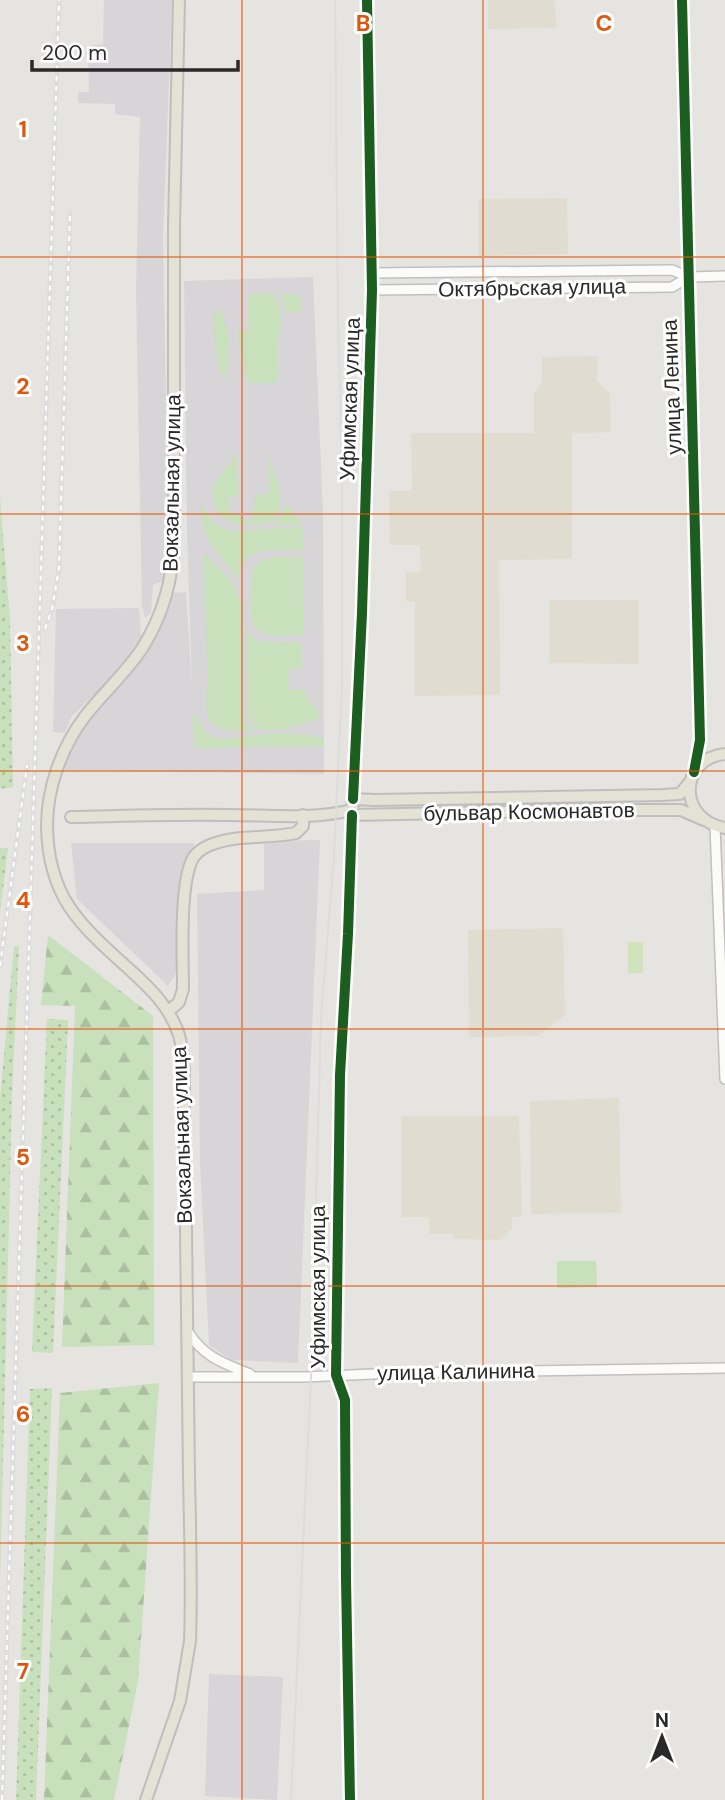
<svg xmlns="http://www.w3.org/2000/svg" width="725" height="1800" font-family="'DM Sans',sans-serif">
<defs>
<pattern id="forest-firs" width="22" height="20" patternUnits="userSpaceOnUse" patternTransform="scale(1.75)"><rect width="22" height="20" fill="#c8e0bb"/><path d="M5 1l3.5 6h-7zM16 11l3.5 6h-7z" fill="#acc0a1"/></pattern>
<pattern id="garden-dots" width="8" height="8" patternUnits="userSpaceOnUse" patternTransform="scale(1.75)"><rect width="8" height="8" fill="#c8e0bb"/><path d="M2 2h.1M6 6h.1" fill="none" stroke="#acc0a1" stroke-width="1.8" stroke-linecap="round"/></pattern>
</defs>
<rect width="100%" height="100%" fill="#e6e4e0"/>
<path fill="#d7d5d7" d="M104 0H172L163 239 169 565 165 580 153 585 151 613 145 618 142 605 136 290 140 117 115 114V104L78 103V92H89L88 46 103 44Z
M313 277 323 514 324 774 63 770 74 738 156 633 172 593 186 592 192 688 187 530 184 281Z
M139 608 141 638 116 674 71 717 65 733 53 732 56 609Z
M320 840 298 1363 231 1360 209 1345 200 1163 197 894 264 890V841Z
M71 843H194L193 864 189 880H180L181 946 175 975 168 986 77 899Z
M209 1674 283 1677 277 1800 205 1796Z"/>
<path fill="#e0dccf" d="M488 0H555L556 28 488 29Z
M567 198 568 254 479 256V199Z
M597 356V380L610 394 611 432 572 433V559L499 560 500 695 415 696V602L406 601V572L421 571 420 545H390L389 491H412L411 433H534V393L542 382V357Z
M549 600H639V664L549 663Z
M563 928 565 1015 539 1036 469 1037 468 930Z
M619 1098 621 1213 531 1214 530 1101Z
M401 1116H519L522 1217H512V1229L501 1240 454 1239 453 1234H429V1217H401Z"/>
<path fill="#c8e0bb" d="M270 293C285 303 280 320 280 336L277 337 278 383H247C246 365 239 349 238 331L248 332V297L251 294Z
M278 294 297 295 301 299V312H286L282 298Z
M215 311H222L229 339 227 375H220L213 327Z
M237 449 238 496H229L230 514H238L247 522 252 520 255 495 269 494 268 455C273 469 281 486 280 501 280 508 277 516 272 520 268 523 261 523 256 524 233 527 211 519 213 491 214 478 227 470 233 459 235 456 236 453 237 449Z
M201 500C208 516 213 527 231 531L303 527V551C285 551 252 546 242 564 239 569 239 576 239 581L208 540 203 527Z
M287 504 294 515 303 522 302 525H269L280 518Z
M203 552 233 583 242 603 243 700 245 722 251 729 258 732C211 730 202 731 208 680Z
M275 557H303L304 635C290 635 271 639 259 631 255 627 252 622 251 616 250 607 249 574 255 566 260 560 268 559 275 557Z
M246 629 253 638 258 641 302 643V669L289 670V690H306L309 701 321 717 316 720C296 725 274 736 254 727L248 717Z
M197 714C207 750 229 737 257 735 273 733 310 732 324 739V746L194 748 193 715Z
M557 1261H596L597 1287 557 1288Z"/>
<path fill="url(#forest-firs)" d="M48 935 153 1016 154 1345 62 1347 75 1006 41 1005Z
M159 1383 138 1681 114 1800H44L60 1393Z"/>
<path fill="url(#garden-dots)" d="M0 497 10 621 13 787 0 789Z
M0 848H8L0 914Z
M14 946H19L12 1095 0 1583V1099Z
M47 1019 68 1020 53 1353 32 1352Z
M52 1388 36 1800H16L30 1389Z"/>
<path fill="#d1e3ba" d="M628 942H643V973H628Z"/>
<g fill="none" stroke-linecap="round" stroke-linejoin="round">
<g stroke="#c1c0c1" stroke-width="12">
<path id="minor" d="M682 0 700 740 694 771
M371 273 672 270 689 277 725 276
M372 290 672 287 689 277
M353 799 362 613 372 290 367 0
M715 826 725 1079
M188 1332C205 1358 223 1363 250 1374
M188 1377H305L395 1373 725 1368
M350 1800 346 1579 345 1400 336 1375 340 1075 348 934 352 815"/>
</g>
<g stroke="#bfbebd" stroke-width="14">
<path id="major" d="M725 754C678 759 678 820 725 828
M691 780 680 794 662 795 375 800 353 799 352 815 601 810H681L704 820
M71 817C123 816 176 814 228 815 268 815 312 820 352 810
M168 1012 179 1002 183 989C183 958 179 884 193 858 197 852 203 848 210 845 237 834 268 839 296 833L303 826V815
M146 1800 180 1701 190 1641C192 1586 190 1530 189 1475 188 1393 187 1312 186 1231 185 1189 185 1148 184 1106 184 1083 185 1057 179 1035 170 1007 150 988 129 969 79 924 48 897 47 826 47 787 62 746 86 715 104 692 127 672 143 647 164 613 173 579 174 540V226L179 0"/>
</g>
<use href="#minor" stroke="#fbfbfa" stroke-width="9"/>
<use href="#major" stroke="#e4e1d5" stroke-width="10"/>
<path stroke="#dddcde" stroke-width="2" d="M291 1800 311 1376 321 1018 334 856 342 686V489L338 312 335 0"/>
<g stroke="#dddcde" stroke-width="4.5">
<path id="rail" d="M45 629 52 609 59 568 70 213
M0 966 27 765
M2 1800 59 0"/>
</g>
<use href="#rail" stroke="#fff" stroke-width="2" stroke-dasharray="5" stroke-linecap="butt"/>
<g stroke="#fff" stroke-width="15">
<path id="cycleway" d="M682 0 700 740 694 772
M353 799 362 613 372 290 367 0
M350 1800 346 1579 345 1400 336 1375 340 1075 348 934 352 815"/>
</g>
<use href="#cycleway" stroke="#1b5e20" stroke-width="10"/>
</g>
<path fill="none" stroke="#de570d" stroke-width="2" stroke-opacity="0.55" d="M242 0V1800M483 0V1800M0 257H725M0 514H725M0 771H725M0 1029H725M0 1286H725M0 1543H725"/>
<g text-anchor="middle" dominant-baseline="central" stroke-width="6" stroke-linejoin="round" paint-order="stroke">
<g font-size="21" fill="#292929" stroke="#fff">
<text transform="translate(532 288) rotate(-1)">Октябрьская улица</text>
<text transform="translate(672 387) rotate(-92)">улица Ленина</text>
<text transform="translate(350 399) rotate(-88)">Уфимская улица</text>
<text transform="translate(172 483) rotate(-89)">Вокзальная улица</text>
<text transform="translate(529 812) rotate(-1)">бульвар Космонавтов</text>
<text transform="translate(182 1135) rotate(-92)">Вокзальная улица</text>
<text transform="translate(318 1287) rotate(-90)">Уфимская улица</text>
<text transform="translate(456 1372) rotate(-1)">улица Калинина</text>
</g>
</g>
<g font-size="23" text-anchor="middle" font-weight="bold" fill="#de570d" stroke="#fff" stroke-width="6" stroke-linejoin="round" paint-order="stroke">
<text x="363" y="31">B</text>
<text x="604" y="31">C</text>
<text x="23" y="137">1</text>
<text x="23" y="394">2</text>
<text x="23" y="651">3</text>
<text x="23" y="908">4</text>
<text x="23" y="1165">5</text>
<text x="23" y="1422">6</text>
<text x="23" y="1679">7</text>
</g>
<g transform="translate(662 1737)" stroke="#ffffff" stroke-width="5" paint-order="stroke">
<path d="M0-5L12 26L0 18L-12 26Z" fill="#292929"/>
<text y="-10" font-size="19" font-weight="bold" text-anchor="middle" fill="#292929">N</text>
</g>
<path d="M32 60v10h206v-10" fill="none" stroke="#292929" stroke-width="3.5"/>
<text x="42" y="60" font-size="21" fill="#292929" stroke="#ffffff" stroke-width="5" paint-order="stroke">200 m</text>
</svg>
